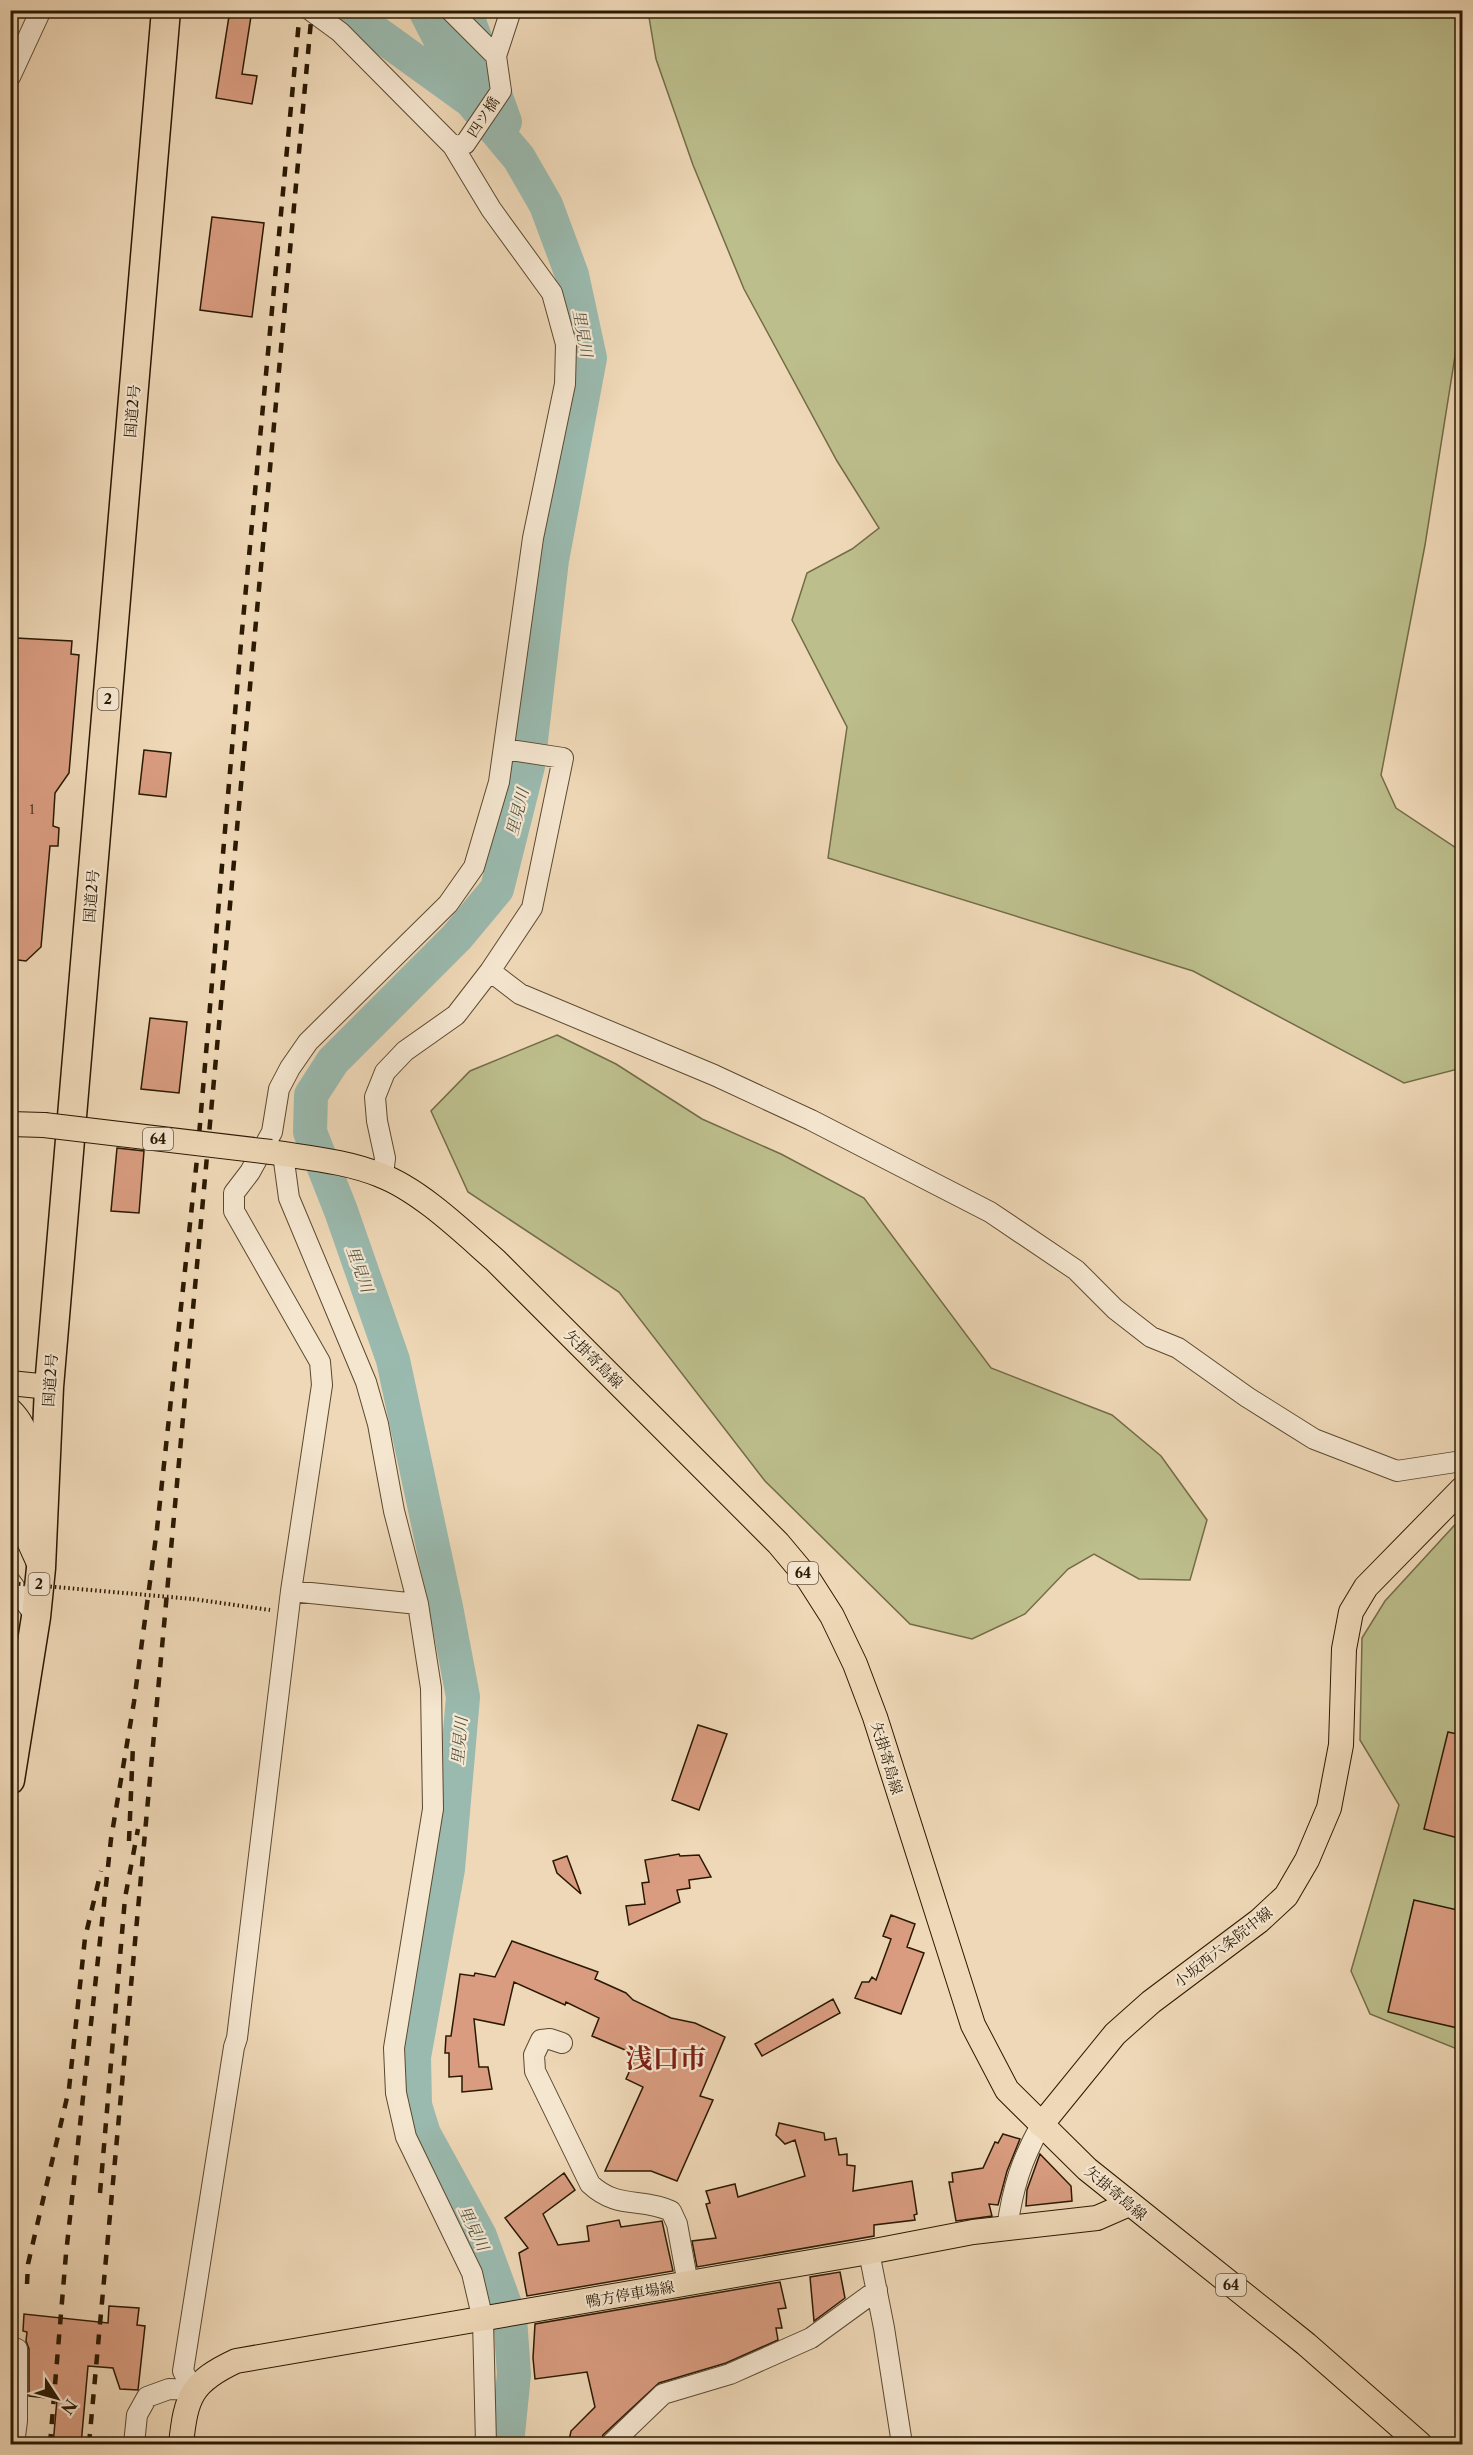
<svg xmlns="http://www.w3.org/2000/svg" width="1473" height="2455" font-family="'Libre Caslon Text','Noto Serif JP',serif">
<rect width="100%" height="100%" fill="#efd8b7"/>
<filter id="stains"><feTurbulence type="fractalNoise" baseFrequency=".00333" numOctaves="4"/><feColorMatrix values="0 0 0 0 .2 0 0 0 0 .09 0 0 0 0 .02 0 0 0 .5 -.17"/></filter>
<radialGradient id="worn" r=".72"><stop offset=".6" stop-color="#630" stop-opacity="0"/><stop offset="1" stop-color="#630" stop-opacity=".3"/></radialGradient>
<path fill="#bcbe8c" stroke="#736c47" stroke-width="1.5" d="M648 11H1462V312L1425 545 1381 775 1396 808 1462 852V1068L1404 1083 1193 971 828 858 847 727 792 620 807 573 852 549 879 528 837 461 744 289 693 165 656 59Z
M557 1035 616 1064 702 1119 781 1154 864 1198 991 1368 1112 1415 1161 1456 1207 1520 1190 1580 1139 1579 1094 1554 1068 1569 1025 1614 972 1639 910 1624 765 1481 619 1292 468 1192 431 1111 470 1071Z
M1462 1517V2051L1370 2014 1351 1971 1399 1805 1360 1740 1362 1638 1385 1601Z"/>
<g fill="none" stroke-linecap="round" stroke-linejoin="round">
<path stroke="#9abaaf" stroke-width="34" d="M345 10 467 98
M425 10 472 102 519 158 546 205 572 275 590 358 552 560 528 766 497 889 457 937 333 1061 311 1095 310 1132 341 1211 393 1360 446 1607 463 1697 448 1869 414 2057 415 2105 424 2134 480 2236 510 2318 514 2374 507 2444
M465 10 505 122"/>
</g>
<path fill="#d99c80" stroke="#2a1902" stroke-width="1.5" d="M230 10H252L242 74 257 76 252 104 216 98Z
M212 217 264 223 252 317 200 310Z
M16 638 72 641 71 654 79 655 69 773 55 793 53 826 59 828 58 846H50L41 947 26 961 10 959V661H15Z
M144 750 171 753 166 797 139 794Z
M150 1018 187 1022 179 1093 141 1089Z
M117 1148 144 1151 139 1213 111 1211Z
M698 1725 727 1734 699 1810 672 1800Z
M1448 1732 1462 1735V1839L1424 1829Z
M679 1854 680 1856 699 1855 711 1877 689 1880 690 1888 677 1890 680 1902 629 1925 626 1906 645 1904 642 1883 649 1882 645 1860Z
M567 1856 581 1894 557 1873 553 1861Z
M1414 1900 1462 1911V2029L1388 2012Z
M891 1915 915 1924 907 1947 924 1953 901 2014 855 1998 862 1982H869L872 1977 876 1980 891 1939 883 1936Z
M512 1941 598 1972 595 1979 626 1993 633 2000 671 2018 695 2023 725 2037 700 2096 713 2100 677 2181 651 2171H605L643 2087 626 2079 637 2055 592 2036 599 2018 566 2002 565 2005 514 1982 504 2025 474 2019 479 2067H488L492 2089 462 2092V2076L449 2077V2053H445L446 2036H451L460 1974 474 1976 475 1973 495 1977Z
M833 1999 840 2013 762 2056 755 2044Z
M779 2123 824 2133 825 2140 836 2138 839 2155 847 2154V2165L855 2166 853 2191 912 2181 917 2214 914 2215 915 2220 874 2225V2236L697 2267 692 2241 716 2238 706 2204 710 2203 706 2191 735 2184 738 2197 805 2176 795 2140 785 2144 776 2135Z
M1003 2134 1020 2139 1007 2171 998 2205 989 2204 992 2216 956 2221 949 2182H953L952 2173 983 2168 995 2142 998 2143Z
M1040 2154 1071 2186 1072 2201 1026 2206 1027 2190Z
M564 2173 575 2190 543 2214 558 2245 589 2241 587 2226 619 2220 621 2227 662 2221 673 2271 527 2296 519 2253 528 2248 505 2218Z
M840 2272 845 2298 814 2321 810 2277Z
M780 2282 786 2308 778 2309 782 2328H776L778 2340 726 2363 659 2383 603 2435 599 2445H568L571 2431 595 2407 587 2372 535 2379 533 2358 535 2324Z
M109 2306 139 2308 137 2325 145 2326 138 2390 120 2389 113 2368 88 2366 81 2445H53L57 2399 29 2396V2349L26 2341 27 2332 23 2331 24 2314 108 2323Z"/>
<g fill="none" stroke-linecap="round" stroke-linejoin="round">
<g stroke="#5b492f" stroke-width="22">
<path id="minor" d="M450 10 496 56
M10 77 41 10
M453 146 465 144 501 91 496 56 511 10
M490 971 520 994 714 1075 811 1120 990 1212 1076 1270 1115 1309 1151 1337 1178 1348 1247 1397 1314 1439 1397 1471 1462 1461
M283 1154 289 1198 366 1382 378 1424 394 1511 418 1604 431 1688 433 1809 394 2048 396 2093 406 2137 472 2273 483 2320 486 2444
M383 1175 385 1158 377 1121 375 1097 385 1072 405 1051 456 1015 490 971 532 908 563 758 504 749
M10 1581 36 1617
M291 1591 418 1604
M562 2043 550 2039 541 2040 534 2055 535 2071 590 2184C618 2210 640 2197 671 2211L677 2224 688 2284
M1007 2228C1013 2187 1021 2161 1041 2125
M869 2252 884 2328 902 2444
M10 2346 17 2349V2421L14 2444
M134 2444 137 2415 147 2397 169 2389 193 2390 183 2371 234 2047 237 2038 291 1591 322 1385 320 1362 234 1211V1193L250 1172 272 1132 279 1089 290 1068 308 1042 448 904 474 867 499 782 533 538 565 384 566 344 552 293 491 209 453 146 340 32 310 10
M611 2444 663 2394 730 2374 811 2338 877 2290"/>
</g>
<g stroke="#2a1902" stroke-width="26">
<path id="major" d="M10 1124 44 1125
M271 1152C307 1158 346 1161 380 1175 420 1190 463 1232 495 1260L778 1543 809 1580 832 1616 855 1664 875 1717 973 2025 1007 2090 1087 2169 1306 2344 1420 2444
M10 1383 49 1387
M10 1410C42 1441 22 1479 22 1517 22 1530 35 1553 40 1566
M1041 2125 1115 2034 1151 2002 1259 1921 1286 1896 1307 1860 1329 1808 1341 1745 1344 1649 1351 1612 1366 1587 1462 1489
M181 2444C186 2397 191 2382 236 2361L869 2252 973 2232 1097 2218 1129 2204"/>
</g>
<g stroke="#2a1902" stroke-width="31">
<path id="highway" d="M10 1780 36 1617 41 1568 49 1387 166 10"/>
</g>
<path stroke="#2a1902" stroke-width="4" stroke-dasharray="1.5 3" stroke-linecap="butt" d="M193 1599 270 1610"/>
<use href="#minor" stroke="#f5e6d0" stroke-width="20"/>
<use href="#major" stroke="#efd8b7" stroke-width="24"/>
<use href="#highway" stroke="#efd8b7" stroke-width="28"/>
<path stroke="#2a1902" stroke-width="4.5" stroke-dasharray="10 10" stroke-linecap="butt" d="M129 1841 133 1745
M100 2193 125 1898 138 1829
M27 2284 28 2264 69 2089 85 1938 101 1871
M50 2444 66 2254 111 1839 134 1702 157 1529 197 1159 242 631 300 10
M89 2444 312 10"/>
<g stroke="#2a1902" stroke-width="26" stroke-linecap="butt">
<path id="major-bridge" d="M44 1125 271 1152"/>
</g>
<path stroke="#2a1902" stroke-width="4" stroke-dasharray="1.5 3" stroke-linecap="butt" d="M10 1583 193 1599"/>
<use href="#major-bridge" stroke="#efd8b7" stroke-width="24"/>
</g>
<g text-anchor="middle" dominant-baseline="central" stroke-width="4.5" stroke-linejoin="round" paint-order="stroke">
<g font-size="12" fill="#563a22">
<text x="32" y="809">1</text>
</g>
<g fill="#f5e6d0" stroke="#675640" stroke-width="1.5">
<rect x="97.5" y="688" width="21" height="22" rx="4.5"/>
<rect x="143" y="1128" width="30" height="22" rx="4.5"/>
<rect x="788" y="1562" width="30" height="22" rx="4.5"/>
<rect x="28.5" y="1573" width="21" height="22" rx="4.5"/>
<rect x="1216" y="2274" width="30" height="22" rx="4.5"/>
</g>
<g font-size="14" font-weight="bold" fill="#2a1902">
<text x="108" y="699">2</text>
<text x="158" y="1139">64</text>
<text x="803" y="1573">64</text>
<text x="39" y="1584">2</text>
<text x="1231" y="2285">64</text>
</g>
<g font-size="15" fill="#2a1902" stroke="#f5e6d0">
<text transform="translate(483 117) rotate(-57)">四ツ橋</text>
<text transform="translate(132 411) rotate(-85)">国道2号</text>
<text transform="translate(91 896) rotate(-85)">国道2号</text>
<text transform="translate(594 1359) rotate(45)">矢掛寄島線</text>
<text transform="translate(50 1380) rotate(-86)">国道2号</text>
<text transform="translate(887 1758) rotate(73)">矢掛寄島線</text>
<text transform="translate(1223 1947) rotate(-38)">小坂西六条院中線</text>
<text transform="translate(1116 2193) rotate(40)">矢掛寄島線</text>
<text transform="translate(630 2294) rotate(-10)">鴨方停車場線</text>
</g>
<g font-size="16" font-style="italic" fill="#51513f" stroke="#f5e6d0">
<text transform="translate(583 333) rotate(80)">里見川</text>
<text transform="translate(517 812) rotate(-76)">里見川</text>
<text transform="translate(360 1269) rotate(70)">里見川</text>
<text transform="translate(459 1741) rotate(-85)">里見川</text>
<text transform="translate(474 2228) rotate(64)">里見川</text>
</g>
<g font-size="27" font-weight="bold" fill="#7a1f14" stroke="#f5e6d0">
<text x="666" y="2058">浅口市</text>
</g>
</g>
<rect width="1473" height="2455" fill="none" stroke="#efd8b7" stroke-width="36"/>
<rect x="12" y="12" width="1449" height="2431" fill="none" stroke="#2a1902" stroke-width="3"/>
<rect x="18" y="18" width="1437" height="2419" fill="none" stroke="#2a1902" stroke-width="1.5"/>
<g transform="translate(57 2398) rotate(126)" stroke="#f5e6d0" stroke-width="4.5" paint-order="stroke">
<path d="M0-4.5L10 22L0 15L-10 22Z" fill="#2a1902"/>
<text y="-9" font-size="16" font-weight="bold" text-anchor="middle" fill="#2a1902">N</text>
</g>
<rect width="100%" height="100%" filter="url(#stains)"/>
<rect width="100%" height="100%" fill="url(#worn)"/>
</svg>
